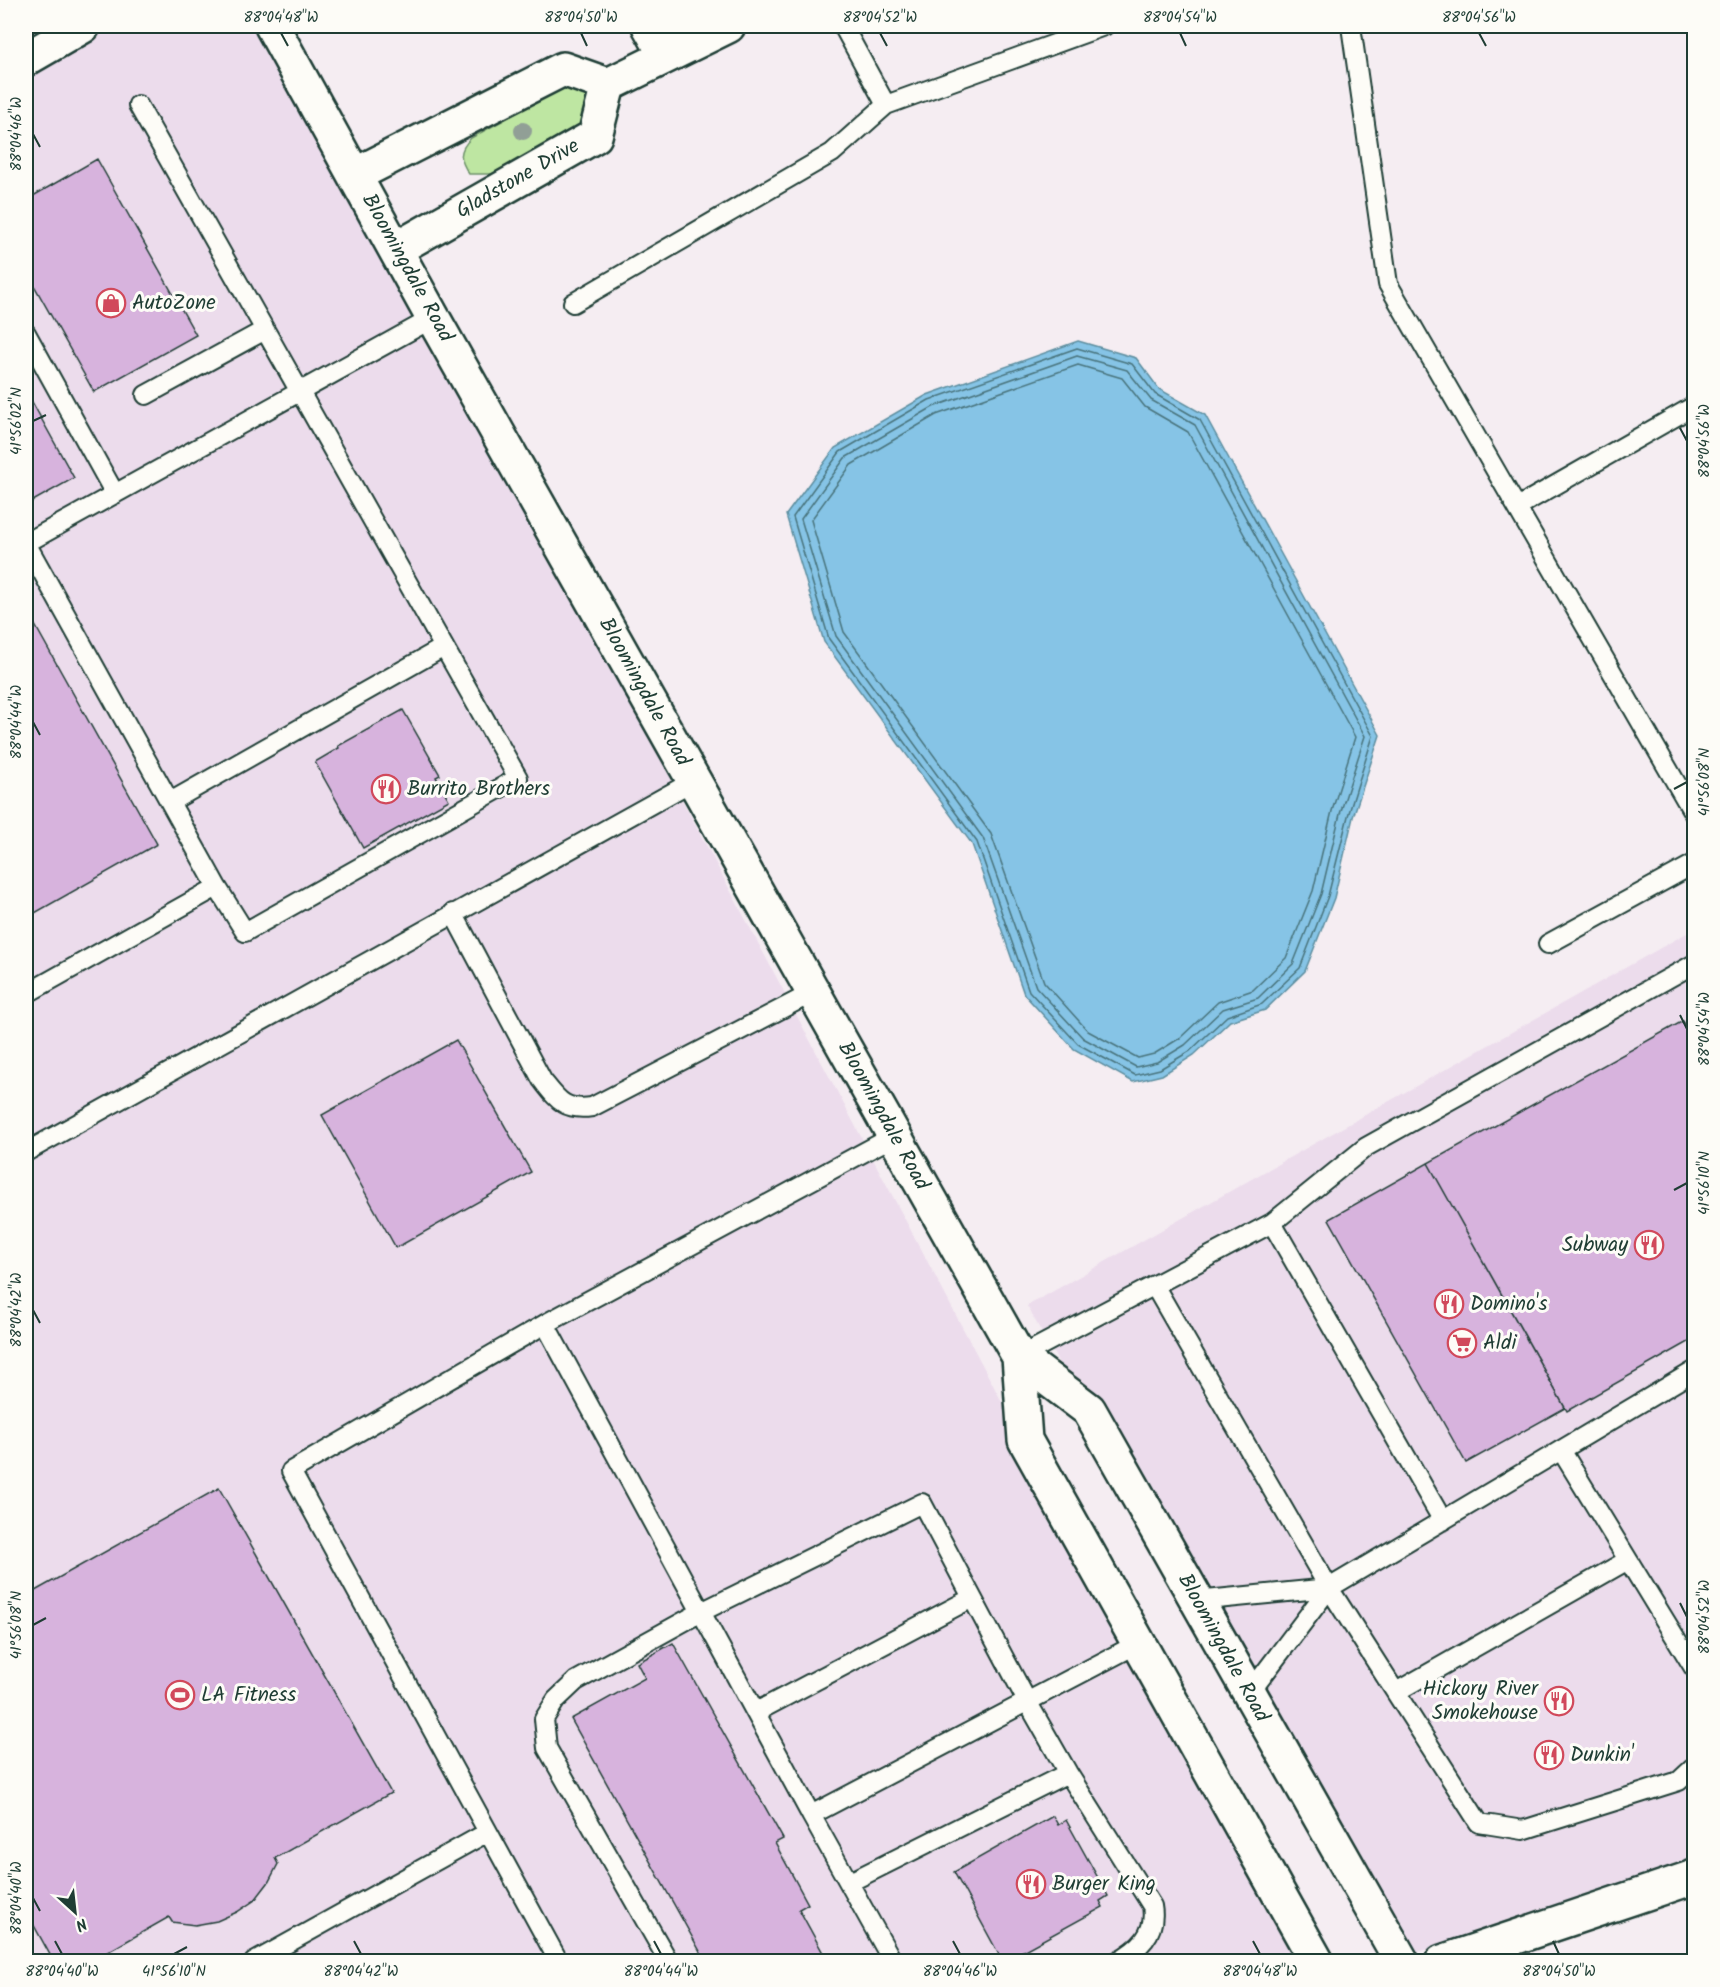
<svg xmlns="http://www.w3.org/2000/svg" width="1720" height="1987" font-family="Kalam,sans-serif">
<rect width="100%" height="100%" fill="#f5edf2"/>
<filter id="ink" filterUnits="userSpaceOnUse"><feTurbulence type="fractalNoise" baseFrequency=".0167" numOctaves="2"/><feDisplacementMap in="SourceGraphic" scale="12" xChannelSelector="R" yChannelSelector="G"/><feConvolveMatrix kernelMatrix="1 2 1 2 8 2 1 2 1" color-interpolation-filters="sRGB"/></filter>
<g filter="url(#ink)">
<path fill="#ecdcec" d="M26 26H271L1299 1961 26 1962Z
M1694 929V1863L1393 1960 1027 1306Z"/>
<path fill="#bee6a2" stroke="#6e926b" stroke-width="1.5" d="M569 84 594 93 589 120 492 174H469C459 159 458 151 471 138Z"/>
<path fill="#86c4e6" stroke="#5d8e9f" stroke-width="1.5" d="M1078 341 1136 358 1159 389 1205 415 1380 735 1353 817 1334 898 1305 971 1265 1010 1230 1021 1194 1055 1162 1075 1133 1082 1074 1049 1024 994 972 844 824 642 786 515 835 448 927 395Z"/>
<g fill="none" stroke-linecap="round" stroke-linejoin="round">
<path stroke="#48737b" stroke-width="1.5" d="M1077 348 1132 364 1155 394 1200 420 1373 736 1348 816 1328 896 1300 968 1262 1004 1227 1016 1190 1051 1160 1069 1135 1075 1078 1044 1029 991 977 842 829 639 793 517 840 452 929 400Z
M1077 356 1127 370 1151 400 1195 425 1365 736 1340 814 1321 894 1293 964 1258 998 1223 1009 1185 1045 1157 1062 1136 1067 1083 1038 1036 987 983 838 836 636 801 519 845 458 933 407Z
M1078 365 1122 378 1145 407 1188 432 1355 737 1332 811 1313 891 1286 958 1253 990 1218 1002 1180 1038 1154 1054 1138 1058 1088 1031 1044 982 991 834 844 632 811 520 851 465 936 415Z"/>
</g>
<path fill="#d7b3dd" stroke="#1f3d34" stroke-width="1.5" d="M97 159 196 335 94 392 26 271V200Z
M26 391 74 478 26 505Z
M26 609 157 844 26 918Z
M403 710 440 775 436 777 449 800 363 848 315 762 339 748 338 746Z
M1683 1021 1694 1042V1339L1567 1411 1428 1163Z
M456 1040 531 1172 396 1248 322 1115Z
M1428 1163 1565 1408 1466 1463 1329 1219Z
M219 1488 391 1793 275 1858 278 1864 268 1883 255 1900 237 1912 217 1921 195 1925 172 1922 169 1917 90 1962H54L26 1911V1596Z
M673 1643 783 1839 775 1843 808 1904 799 1909 828 1962H706L571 1719 645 1678 637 1663Z
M1053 1816 1058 1825 1066 1820 1108 1896 1100 1901 1103 1907 1003 1962 954 1872Z"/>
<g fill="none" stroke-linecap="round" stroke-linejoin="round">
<g stroke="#1f3d34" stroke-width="22">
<path id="lane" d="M843 26 886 105 1104 26
M1351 26 1388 284 1694 814
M138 105 444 647 170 802
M573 303 832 153 886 105
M26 333 115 494
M146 395 265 330
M1517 507 1694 406
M217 887 245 932 518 778 444 647
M453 913 542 1080C558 1100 564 1111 592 1107L814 992
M1548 944 1694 864
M26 994 217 887 26 543 433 318
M26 1152 693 781
M1272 1223 1366 1147 1694 964
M1154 1285 1329 1588 1479 1823 1523 1830 1679 1781 1694 1767
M545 1324 291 1471 559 1962
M1019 1357 1272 1223 1443 1521
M1561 1450 1694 1668
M1196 1601 1329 1588
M1396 1692 1628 1560
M1248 1695 1329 1588 1694 1371
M756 1712 972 1598
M811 1815 545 1324 894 1136
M850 1882 1068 1773
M254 1962 488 1832
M669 1962 547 1748 544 1719 556 1700 576 1681 701 1612 922 1503 1028 1703 1068 1773 1152 1906C1157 1934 1139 1949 1116 1962
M893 1962 811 1815 1139 1643"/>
</g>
<g stroke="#1f3d34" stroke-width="38">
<path id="street" d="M649 26 666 56
M26 59 83 26
M355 175 563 69 608 85 728 26
M396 249 595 136 608 85"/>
</g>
<g stroke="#1f3d34" stroke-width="38">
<path id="secondary" d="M272 26 433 318 1019 1357 1089 1410 1402 1962
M1019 1357 1025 1440 1317 1962
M1442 1962 1694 1877"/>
</g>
<use href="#lane" stroke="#fdfcf7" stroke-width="18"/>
<use href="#street" stroke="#fdfcf7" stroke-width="33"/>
<use href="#secondary" stroke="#fdfcf7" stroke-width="33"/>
</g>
<circle fill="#919f96" cx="523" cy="131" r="9"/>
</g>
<path fill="none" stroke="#1f3d34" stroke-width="2" d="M281 33 288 46M581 33 587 46M880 33 887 46M1180 33 1186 46M1479 33 1486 46M33 134 40 147M33 421 46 415M1680 428 1687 441M33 722 40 735M1674 789 1687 782M1680 1015 1687 1029M1674 1190 1687 1183M33 1310 40 1323M1680 1603 1687 1617M33 1625 46 1618M33 1898 40 1911M55 1941 62 1954M354 1941 361 1954M654 1941 661 1954M953 1941 960 1954M1253 1941 1260 1954M1553 1941 1559 1954M174 1954 187 1947"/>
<defs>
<g id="shop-ring" transform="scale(1.5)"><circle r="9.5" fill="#fdfcf7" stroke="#d1495b" stroke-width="1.5"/><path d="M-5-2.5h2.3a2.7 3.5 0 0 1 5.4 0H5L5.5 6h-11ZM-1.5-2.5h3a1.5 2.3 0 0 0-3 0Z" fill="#d1495b"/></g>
<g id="restaurant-ring" transform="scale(1.5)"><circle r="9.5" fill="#fdfcf7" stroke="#d1495b" stroke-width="1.5"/><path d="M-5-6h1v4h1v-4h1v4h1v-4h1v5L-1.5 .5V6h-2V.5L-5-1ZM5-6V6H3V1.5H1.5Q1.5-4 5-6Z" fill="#d1495b"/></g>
<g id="supermarket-ring" transform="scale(1.5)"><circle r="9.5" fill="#fdfcf7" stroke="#d1495b" stroke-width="1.5"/><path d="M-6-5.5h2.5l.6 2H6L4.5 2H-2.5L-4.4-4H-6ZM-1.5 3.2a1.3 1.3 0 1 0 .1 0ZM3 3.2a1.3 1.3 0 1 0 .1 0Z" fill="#d1495b"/></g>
<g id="stadium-ring" transform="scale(1.5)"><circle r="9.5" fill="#fdfcf7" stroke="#d1495b" stroke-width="1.5"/><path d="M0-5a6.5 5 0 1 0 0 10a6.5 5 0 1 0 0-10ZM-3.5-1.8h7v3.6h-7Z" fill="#d1495b"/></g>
</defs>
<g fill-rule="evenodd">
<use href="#shop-ring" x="111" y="303"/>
<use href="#restaurant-ring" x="386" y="789"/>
<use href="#restaurant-ring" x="1649" y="1245"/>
<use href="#restaurant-ring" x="1449" y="1304"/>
<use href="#supermarket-ring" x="1462" y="1343"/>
<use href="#stadium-ring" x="180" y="1695"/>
<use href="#restaurant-ring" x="1559" y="1701"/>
<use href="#restaurant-ring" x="1549" y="1755"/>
<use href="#restaurant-ring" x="1031" y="1884"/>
</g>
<g text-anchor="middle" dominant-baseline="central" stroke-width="6" stroke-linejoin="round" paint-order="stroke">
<g font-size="21" fill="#1f3d34" stroke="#fdfcf7">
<text transform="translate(518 179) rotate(-30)">Gladstone Drive</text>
<text transform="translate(407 268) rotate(61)">Bloomingdale Road</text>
<text transform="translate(644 692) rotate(61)">Bloomingdale Road</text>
<text transform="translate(883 1116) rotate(61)">Bloomingdale Road</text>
<text transform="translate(1223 1648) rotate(61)">Bloomingdale Road</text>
</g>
<g font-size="21" fill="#1f3d34" stroke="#fdfcf7" text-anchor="start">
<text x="132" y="303">AutoZone</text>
<text x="407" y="789">Burrito Brothers</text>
<text x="1628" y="1245" text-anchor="end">Subway</text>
<text x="1470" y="1304">Domino's</text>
<text x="1483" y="1343">Aldi</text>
<text x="1538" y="1689" text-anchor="end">Hickory River<tspan x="1538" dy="24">Smokehouse</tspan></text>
<text x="201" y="1695">LA Fitness</text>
<text x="1570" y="1755">Dunkin'</text>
<text x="1052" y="1884">Burger King</text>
</g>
</g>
<rect width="1720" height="1987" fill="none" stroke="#fdfcf7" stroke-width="66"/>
<g transform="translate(75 1912) rotate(153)" stroke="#fdfcf7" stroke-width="4.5" paint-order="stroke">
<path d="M0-4.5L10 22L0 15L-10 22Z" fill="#1f3d34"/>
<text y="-9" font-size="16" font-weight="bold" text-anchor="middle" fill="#1f3d34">N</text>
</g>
<rect x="33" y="33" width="1654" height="1921" fill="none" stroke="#1f3d34" stroke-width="2"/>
<g font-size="15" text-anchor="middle" fill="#1f3d34">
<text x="281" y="22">88°04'48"W</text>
<text x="581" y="22">88°04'50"W</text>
<text x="880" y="22">88°04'52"W</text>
<text x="1180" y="22">88°04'54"W</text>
<text x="1479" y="22">88°04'56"W</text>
<text transform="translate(16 134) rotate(-90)" y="5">88°04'46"W</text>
<text transform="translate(16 421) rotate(-90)" y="5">41°56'02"N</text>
<text transform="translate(1704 441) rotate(-90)" y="5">88°04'56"W</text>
<text transform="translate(16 722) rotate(-90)" y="5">88°04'44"W</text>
<text transform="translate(1704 782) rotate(-90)" y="5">41°56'08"N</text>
<text transform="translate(1704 1029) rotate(-90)" y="5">88°04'54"W</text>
<text transform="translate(1704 1183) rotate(-90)" y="5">41°56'10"N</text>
<text transform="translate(16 1310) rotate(-90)" y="5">88°04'42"W</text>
<text transform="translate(1704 1617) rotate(-90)" y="5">88°04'52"W</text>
<text transform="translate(16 1625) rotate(-90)" y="5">41°56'08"N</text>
<text transform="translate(16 1898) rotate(-90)" y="5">88°04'40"W</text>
<text x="62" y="1976">88°04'40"W</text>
<text x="174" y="1976">41°56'10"N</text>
<text x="361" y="1976">88°04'42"W</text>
<text x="661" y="1976">88°04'44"W</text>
<text x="960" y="1976">88°04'46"W</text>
<text x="1260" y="1976">88°04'48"W</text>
<text x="1559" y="1976">88°04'50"W</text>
</g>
</svg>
